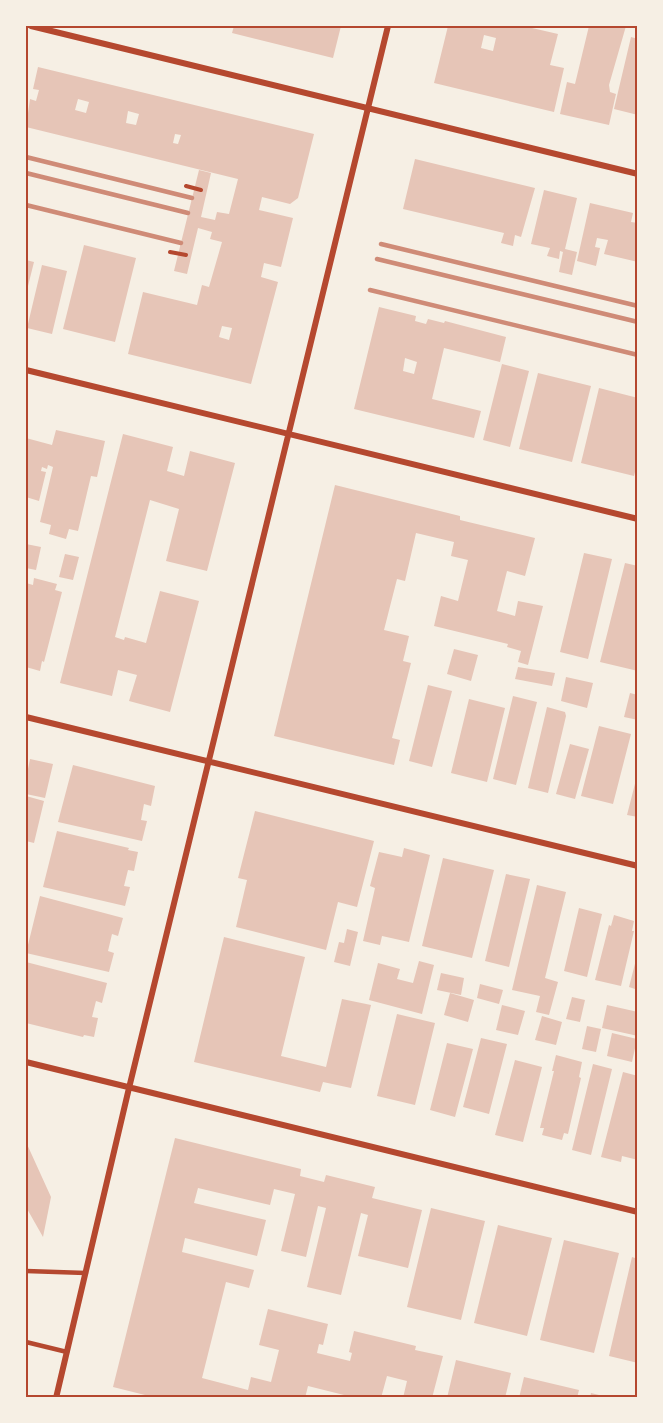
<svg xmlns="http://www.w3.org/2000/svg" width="663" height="1423" font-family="'Alegreya Sans',sans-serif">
<rect width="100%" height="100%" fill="#f6efe4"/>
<path fill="#e6c5b7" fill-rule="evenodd" d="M234 26H341L333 58 232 33Z
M448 26H532V28L558 34 550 65 564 68 554 112 434 83ZM484 35 496 38 493 51 481 48Z
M589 26H626L609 85 610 92 616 94 609 125 560 114 567 82 575 84Z
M631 37 638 39V115L614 109Z
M38 67 314 134 298 198 290 204 262 197 259 210 293 218 281 267 264 263 261 277 278 282 251 384 128 354 143 292 197 305 202 285 209 287 222 242 210 239 212 232 198 228 187 274 174 271 199 170 211 173 201 217 215 220 217 212 229 214 238 179 26 127 30 99 36 101 39 90 33 89ZM78 99 89 102 86 113 75 110ZM128 111 139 114 136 125 126 123ZM175 134 181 135 178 144 173 143ZM222 326 232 328 229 340 219 337Z
M415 159 535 188 521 237 515 235 513 246 501 243 504 233 403 209Z
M544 190 577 198 565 249 577 252 572 275 559 272 563 252 560 251 559 259 547 256 550 248 531 244Z
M590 203 633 213 631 222 638 223V262L604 254 608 240 597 238 595 247 600 248 596 266 577 261Z
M84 245 136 258 115 342 63 329Z
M26 260 34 262 26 294Z
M42 265 67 271 52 334 27 328Z
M379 307 416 316 415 321 426 324 428 319 444 323 445 321 506 337 500 362 444 348 432 399 481 411 474 438 354 409ZM405 358 417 362 414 374 403 371Z
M502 364 529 371 510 447 483 440Z
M538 373 591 386 572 462 519 449Z
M599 388 638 398V460L634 476 581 463Z
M56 430 105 441 97 477 91 476 78 531 69 529 66 539 49 534 51 525 40 522 53 467 48 465 47 469 42 467 41 471 46 472 39 501 26 497V438L52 445Z
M123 434 173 447 167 471 184 476 190 451 235 463 207 571 166 561 179 509 150 500 115 637 124 640 125 637 146 643 160 591 199 601 170 712 129 701 137 675 118 670 112 696 60 683Z
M335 485 460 516V520L535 538 525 576 507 571 497 611 515 616 518 601 543 606 528 665 518 662 521 651 507 647 508 644 434 626 441 596 458 601 468 560 451 556 454 542 416 533 405 581 397 579 384 630 409 636 403 661 411 663 392 738 400 740 394 765 274 736Z
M26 544 41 547 36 570 26 568Z
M584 553 612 559 588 659 560 652Z
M65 554 79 557 73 580 59 577Z
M625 563 638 566V671L600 662Z
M34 578 57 584 55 590 62 592 44 662 42 661 40 671 26 667V583L33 585Z
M454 649 478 655 471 681 447 674Z
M518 667 555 673 552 686 515 679Z
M566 677 593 683 587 708 561 701Z
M428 685 452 691 432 767 409 761Z
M630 693 638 695V720L624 717Z
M513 696 537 702 516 785 493 779Z
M469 699 505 708 487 782 451 773Z
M547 707 565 712 566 716 548 793 528 788Z
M599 726 631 734 613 804 581 796Z
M570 744 589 749 575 799 556 794Z
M30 759 53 764 45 798 26 794V779Z
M73 765 155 786 151 806 144 804 141 820 147 821 142 841 58 822Z
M637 776 638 777V817L627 815Z
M26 796 44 801 34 843 26 841Z
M255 811 374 841 357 907 338 902 326 950 236 927 247 880 238 878Z
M57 831 129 848 128 850 138 852 134 871 128 870 124 886 130 887 125 906 43 887Z
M404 848 430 855 409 942 382 936 380 945 363 941 375 888 370 886 379 852 402 857Z
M443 858 494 870 472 958 422 946Z
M506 874 530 879 509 967 485 961Z
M537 885 566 892 545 978 558 982 549 1015 536 1012 540 996 512 990Z
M40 896 123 918 118 936 112 934 108 951 114 953 109 972 26 953Z
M579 908 602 914 587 977 564 971Z
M614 915 634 921 632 931H634L621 986 595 980 609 925 611 926Z
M347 929 358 932 350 966 334 962 339 942 344 943Z
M224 937 305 957 281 1056 326 1067 342 999 371 1005 351 1088 323 1082 320 1092 194 1062Z
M637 956H638V990L629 987Z
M419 961 434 965 422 1014 369 1000 378 963 400 969 397 979 413 983Z
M26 962 107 983 102 1003 96 1001 92 1017 98 1018 94 1037 84 1035 83 1037 26 1023Z
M441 973 464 978 461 995 437 990Z
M480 984 503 990 499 1004 477 998Z
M450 993 474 1000 468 1022 444 1015Z
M572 997 585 1000 580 1022 566 1019Z
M502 1005 525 1011 518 1035 496 1030Z
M607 1005 638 1012V1036L602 1028Z
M397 1014 435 1023 415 1105 377 1096Z
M542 1016 562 1022 556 1045 535 1040Z
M587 1026 601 1029 596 1052 582 1049Z
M612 1033 637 1039 632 1062 607 1056Z
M481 1038 507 1044 489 1114 463 1107Z
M447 1043 473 1049 455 1117 430 1110Z
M556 1055 582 1062 579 1077 581 1078 568 1134 564 1133 562 1140 542 1135 544 1128H540L554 1071H552Z
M515 1060 542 1067 523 1142 495 1135Z
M593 1064 612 1069 591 1155 572 1150Z
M623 1072 638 1076V1160L622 1156 621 1162 601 1157Z
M175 1138 301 1169 300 1176 324 1182 326 1175 375 1187 372 1198 422 1210 408 1268 358 1256 368 1215 361 1213 341 1295 307 1287 326 1208 318 1206 306 1257 281 1251 295 1194 274 1189 270 1205 198 1188 194 1203 266 1220 257 1256 185 1238 182 1252 254 1270 249 1288 226 1282 202 1378 248 1390 251 1377 271 1382 279 1350 259 1345 268 1309 328 1324 323 1345 319 1344 317 1353 350 1361 352 1353 349 1352 354 1331 416 1346 415 1350 443 1356 432 1398H403L407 1381 387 1376 381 1398H344V1395L308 1386 305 1398H157L113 1387Z
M26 1142 51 1197 43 1237 26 1207Z
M431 1208 485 1221 461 1320 407 1307Z
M498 1225 552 1238 527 1336 474 1323Z
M564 1240 619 1253 594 1353 540 1340Z
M632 1257 638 1259V1363L609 1356Z
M456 1360 511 1373 505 1398H447Z
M524 1377 579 1390 577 1398H519Z
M591 1393 607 1397V1398H590Z"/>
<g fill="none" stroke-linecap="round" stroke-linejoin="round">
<path stroke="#b5482f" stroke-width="4" d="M186 186 201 190
M170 252 186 255"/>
<path stroke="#b5482f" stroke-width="4.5" d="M26 1271 86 1273
M26 1342 67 1352"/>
<path stroke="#b5482f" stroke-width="6" d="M31 26 638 174
M26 370 638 519
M26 717 638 866
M26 1062 638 1212
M56 1398 129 1088 388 26"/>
<path stroke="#cf8b77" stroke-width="4.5" d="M26 157 192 198
M26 173 188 213
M26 205 181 243
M381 244 638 306
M377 259 638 322
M370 290 638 355"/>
</g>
<rect width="663" height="1423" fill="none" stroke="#f6efe4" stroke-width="54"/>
<rect x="27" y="27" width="609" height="1369" fill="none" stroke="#b5482f" stroke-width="2"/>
</svg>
